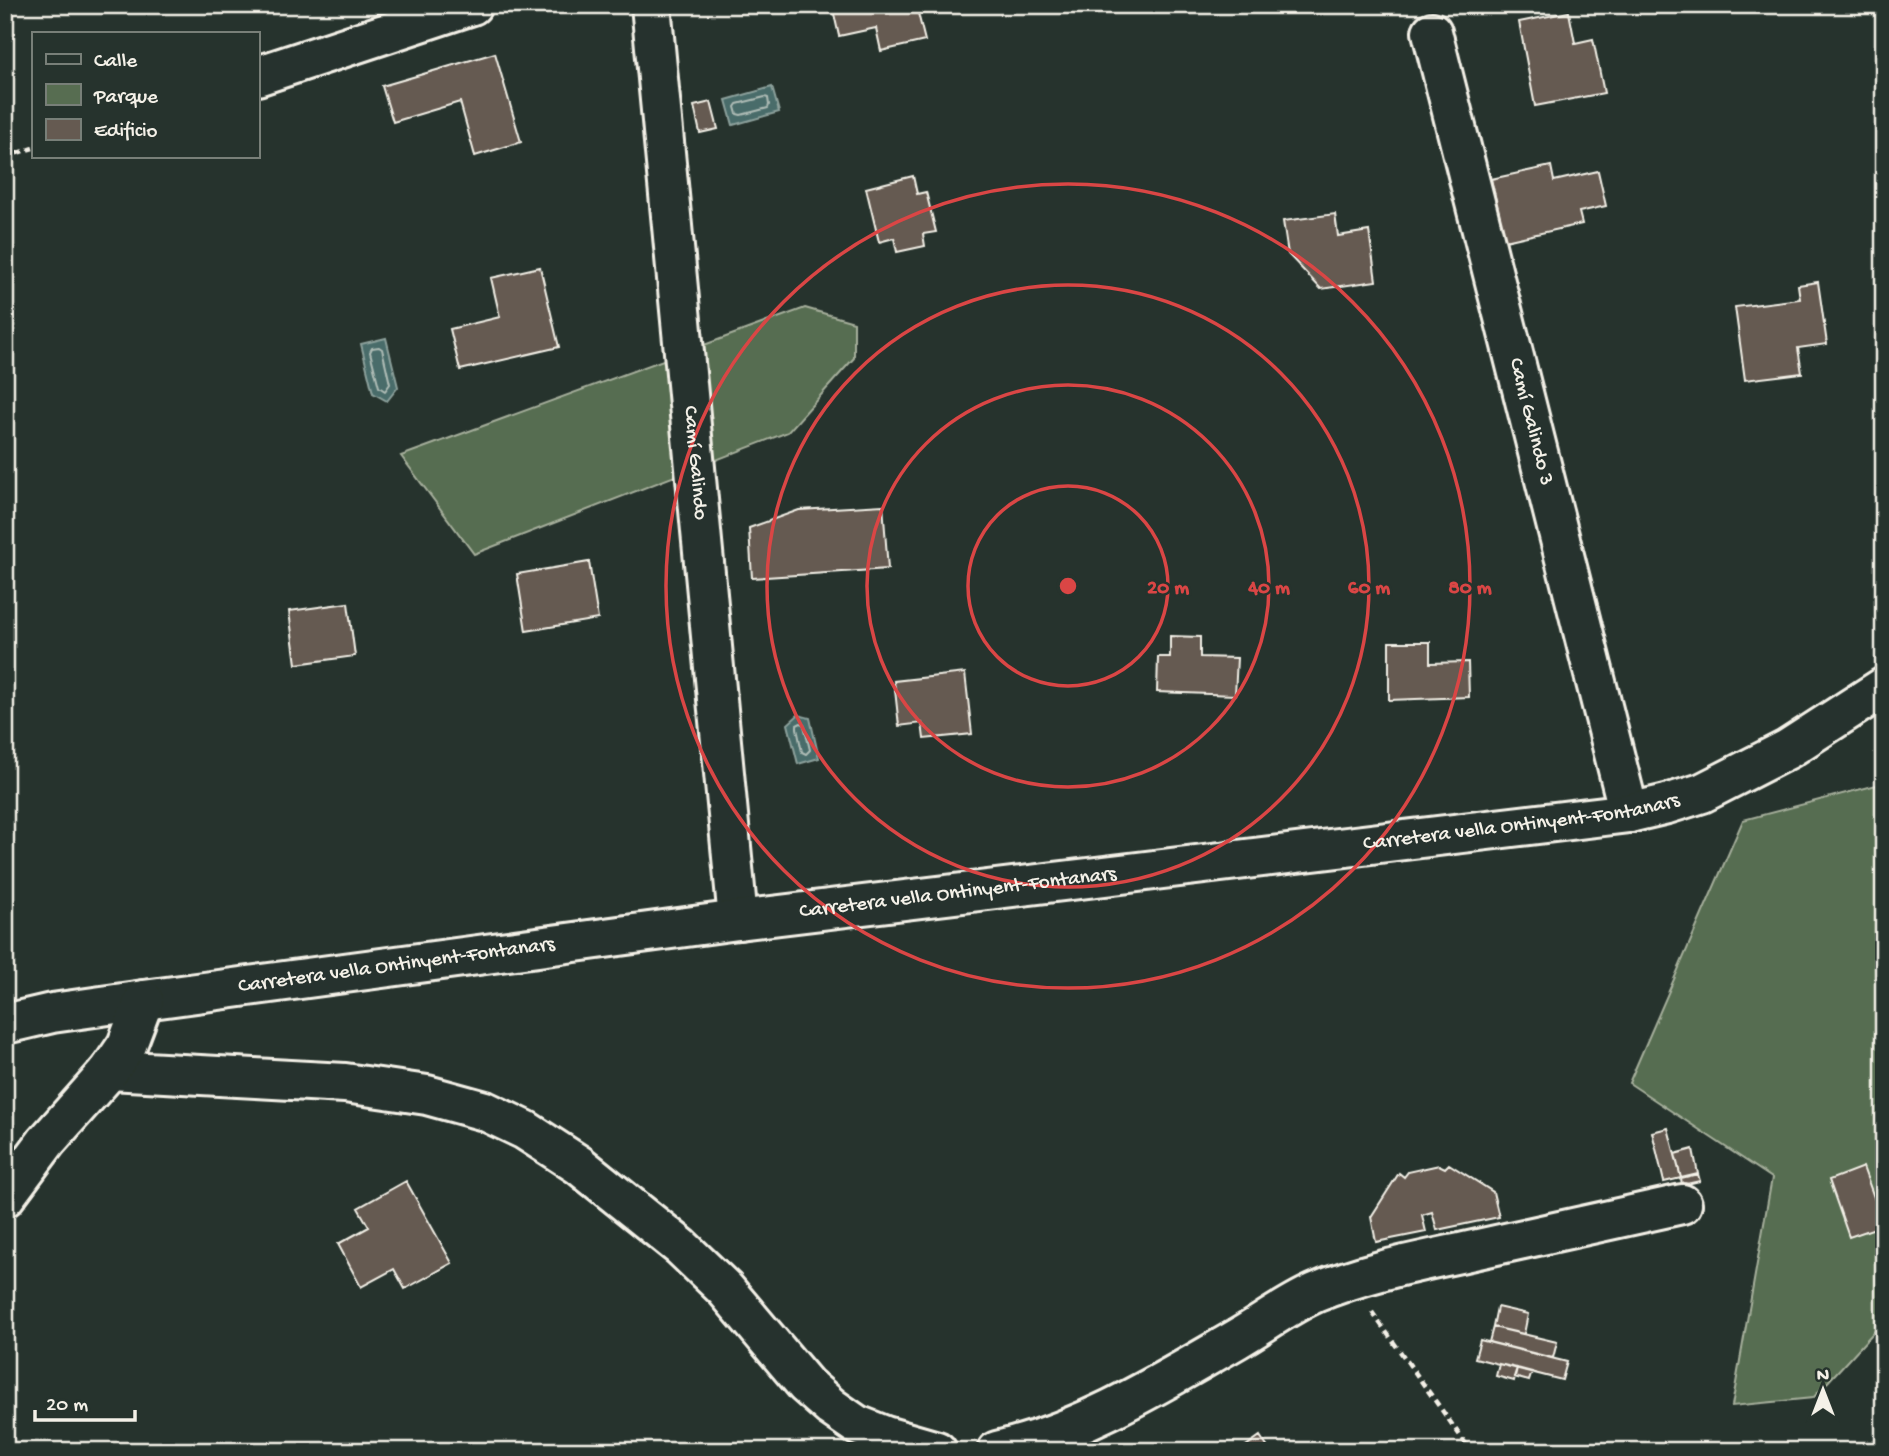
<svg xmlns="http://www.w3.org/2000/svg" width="1889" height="1456" font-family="'Gochi Hand',sans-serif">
<rect width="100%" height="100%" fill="#26332d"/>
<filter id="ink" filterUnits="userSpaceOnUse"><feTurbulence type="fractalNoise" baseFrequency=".0143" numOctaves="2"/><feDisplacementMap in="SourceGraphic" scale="14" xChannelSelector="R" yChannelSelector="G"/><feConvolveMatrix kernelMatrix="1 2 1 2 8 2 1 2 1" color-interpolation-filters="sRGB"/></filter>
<g filter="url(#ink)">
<path fill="#576d51" stroke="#a6af9c" stroke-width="2" d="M805 308 854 322V358L788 432 474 554 401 456Z
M1884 783V1321L1813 1398 1732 1406 1772 1178 1629 1083 1743 820Z"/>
<path fill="#486c6a" stroke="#8da19c" stroke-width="2" d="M772 87 779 112 733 125 726 100Z
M386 338 398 387 387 401 373 393 361 344Z
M798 715 810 718 819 758 798 764 788 724Z"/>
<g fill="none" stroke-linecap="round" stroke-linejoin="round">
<path stroke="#afbcb6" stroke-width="2" d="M765 97 768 98 769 105 768 108 741 115 737 114 735 107 737 104Z
M379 347 382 349 390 384 385 391 379 387 370 352 372 348Z
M801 723 804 725 810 750 806 754 802 752 797 728V725Z"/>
</g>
<path fill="#655a51" stroke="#f4f1e8" stroke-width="2" d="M832 5H916L925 41 881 51 876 28 839 36Z
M1569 12 1575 43 1593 39 1604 93 1535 106 1519 22Z
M495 53 521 142 475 156 460 102 393 122 382 86Z
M711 102 718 129 700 133 694 106Z
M1551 166 1554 181 1598 171 1606 206 1579 212 1582 224 1505 241 1491 179Z
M913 176 917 194 926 192 936 232 923 234 925 246 897 252 894 238 879 242 866 188Z
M1335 214 1338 236 1369 231 1376 281 1321 289 1288 254 1283 221Z
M540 267 559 347 460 370 450 329 500 317 491 278Z
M1818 282 1827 344 1798 348 1802 373 1745 380 1735 307 1800 299 1798 285Z
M883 505 888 569 752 578 749 528 799 510Z
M589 562 598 619 526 631 517 574Z
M348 603 355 656 296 664 289 611Z
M1170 636 1200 637V657L1237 658 1235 695 1157 692 1158 657H1170Z
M1389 642H1430V663L1468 662 1469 697 1389 700Z
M965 673 972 734 924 739 922 723 899 726 894 681Z
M1668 1128 1681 1178 1664 1182 1652 1132Z
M1693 1149 1698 1174 1681 1178 1675 1154Z
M1449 1164 1493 1192 1499 1217 1437 1230 1432 1212 1422 1215 1426 1232 1376 1242 1371 1217 1399 1173 1404 1177 1408 1172 1439 1165 1445 1168Z
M1863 1167 1884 1225 1849 1237 1829 1180Z
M1698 1174 1700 1181 1682 1185 1681 1178Z
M406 1181 452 1263 405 1289 394 1269 361 1287 338 1244 369 1227 358 1208Z
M1497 1307 1528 1314 1524 1334 1493 1327Z
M1493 1327 1557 1342 1553 1358 1489 1342Z
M1480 1340 1567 1362 1562 1380 1475 1358Z
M1499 1364 1517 1368 1514 1381 1496 1376Z
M1517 1368 1532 1372 1529 1381 1514 1377Z
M1260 1436 1270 1451H1239Z"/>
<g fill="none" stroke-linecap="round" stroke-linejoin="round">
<g stroke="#f4f1e8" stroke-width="44">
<g id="minor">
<path id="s1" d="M651 5 738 920"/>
<path id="s2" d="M1432 32 1629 813"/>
<path d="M257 76 472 5"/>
<path id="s3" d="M5 1024 52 1013 144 1000 738 920 1629 813 1667 804 1702 793 1788 749 1884 687"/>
<path d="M110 1070 345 1083 427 1095 485 1111 525 1130 579 1165 681 1247 725 1289 806 1385 831 1407 857 1425 885 1436 937 1451"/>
<path d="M5 1197 46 1142 110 1070 127 1045 144 1000"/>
<path d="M997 1451C1083 1431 1161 1383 1237 1339 1263 1324 1288 1305 1315 1293 1364 1272 1418 1262 1469 1251 1540 1235 1611 1220 1682 1204"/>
</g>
</g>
<path stroke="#f4f1e8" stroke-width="4.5" stroke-dasharray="7 5" stroke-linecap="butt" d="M5 157 33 148
M1372 1312 1471 1451"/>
<use href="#minor" stroke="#26332d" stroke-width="38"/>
</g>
</g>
<g fill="none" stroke="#da4645" stroke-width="3.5">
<circle cx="1068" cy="586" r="100"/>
<circle cx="1068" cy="586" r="201"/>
<circle cx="1068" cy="586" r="301"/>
<circle cx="1068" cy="586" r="402"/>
</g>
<g text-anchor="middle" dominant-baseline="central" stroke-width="5" stroke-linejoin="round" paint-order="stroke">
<g font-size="21" fill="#f4f1e8" stroke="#26332d">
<text stroke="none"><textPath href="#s2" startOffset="402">Camí Galindo 3</textPath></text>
<text stroke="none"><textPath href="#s1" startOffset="460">Camí Galindo</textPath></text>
<text stroke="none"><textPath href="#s3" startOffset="1530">Carretera vella Ontinyent-Fontanars</textPath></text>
<text stroke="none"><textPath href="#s3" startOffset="962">Carretera vella Ontinyent-Fontanars</textPath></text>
<text stroke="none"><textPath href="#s3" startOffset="396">Carretera vella Ontinyent-Fontanars</textPath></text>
</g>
</g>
<circle cx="1068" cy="586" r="10" fill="#da4645" stroke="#26332d" stroke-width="3.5"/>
<g font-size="21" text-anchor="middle" font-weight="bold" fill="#da4645" stroke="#26332d" stroke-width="5" stroke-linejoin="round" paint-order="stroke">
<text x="1168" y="593">20 m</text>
<text x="1269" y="593">40 m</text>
<text x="1369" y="593">60 m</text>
<text x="1470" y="593">80 m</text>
</g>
<rect width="1889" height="1456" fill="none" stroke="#26332d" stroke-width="28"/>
<rect x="14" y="14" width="1861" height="1428" fill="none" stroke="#f4f1e8" stroke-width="2.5" filter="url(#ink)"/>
<rect x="32" y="32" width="228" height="126" fill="#26332d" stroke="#787f78" stroke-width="2"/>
<rect x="46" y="54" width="35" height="10" fill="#26332d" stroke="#787f78" stroke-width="2"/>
<text x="94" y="66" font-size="21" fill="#f4f1e8">Calle</text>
<rect x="46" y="84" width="35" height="21" fill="#576d51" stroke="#787f78" stroke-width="2"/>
<text x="94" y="102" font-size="21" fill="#f4f1e8">Parque</text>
<rect x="46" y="119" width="35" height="21" fill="#655a51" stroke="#787f78" stroke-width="2"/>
<text x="94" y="136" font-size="21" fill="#f4f1e8">Edificio</text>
<g transform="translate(1823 1390)" stroke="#26332d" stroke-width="5" paint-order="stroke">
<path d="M0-5L12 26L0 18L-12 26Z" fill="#f4f1e8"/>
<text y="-10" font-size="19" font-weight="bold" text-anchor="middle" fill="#f4f1e8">N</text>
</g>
<path d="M35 1410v10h100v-10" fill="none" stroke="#f4f1e8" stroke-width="3.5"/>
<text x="46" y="1410" font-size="21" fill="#f4f1e8" stroke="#26332d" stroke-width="5" paint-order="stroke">20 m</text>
</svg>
